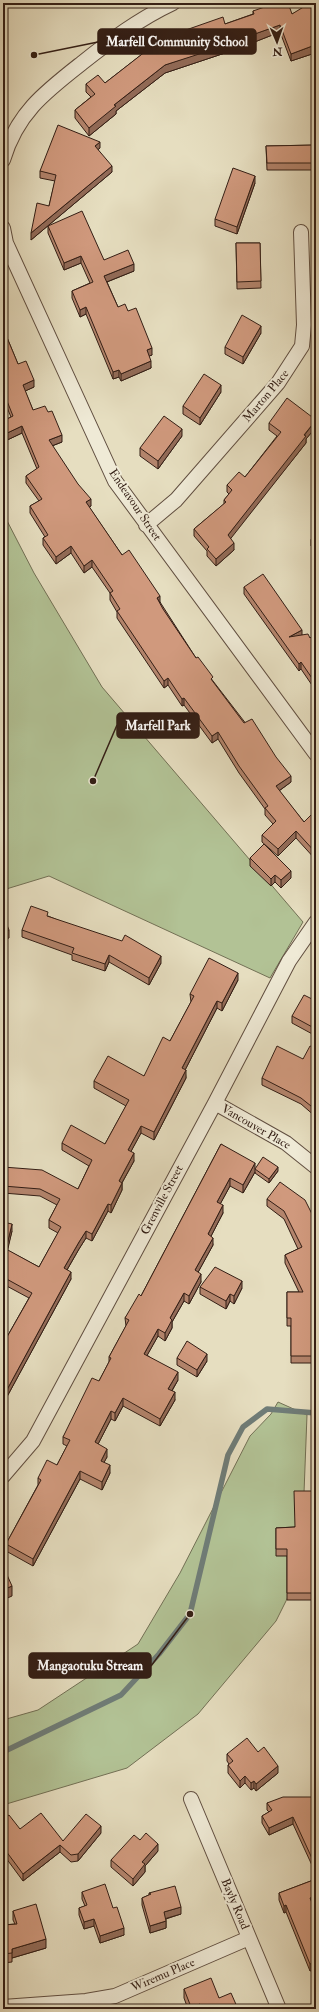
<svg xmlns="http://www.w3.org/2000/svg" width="319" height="2012" font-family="'IM FELL Double Pica',serif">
<rect width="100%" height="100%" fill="#e6dec0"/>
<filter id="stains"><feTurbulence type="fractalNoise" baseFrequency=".005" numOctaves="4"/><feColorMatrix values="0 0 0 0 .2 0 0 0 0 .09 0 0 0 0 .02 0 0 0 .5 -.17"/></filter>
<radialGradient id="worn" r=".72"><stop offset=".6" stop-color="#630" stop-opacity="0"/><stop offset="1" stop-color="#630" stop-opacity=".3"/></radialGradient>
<path fill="#b2c295" stroke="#727055" d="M3 513 34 573 102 687 303 922 270 978 49 876 3 890Z
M278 1402 307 1415 301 1571 276 1621 198 1714 127 1768 3 1805V1720L38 1710 138 1644 180 1573 250 1436 271 1414Z"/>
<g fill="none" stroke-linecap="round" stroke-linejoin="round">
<path stroke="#6f7c77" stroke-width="5.5" d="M3 1752 121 1695 159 1654 190 1614 228 1455 243 1427 267 1409 316 1413"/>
<g stroke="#604e40" stroke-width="16">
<path id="minor" d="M3 160C17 113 45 92 82 63 111 40 139 19 173 3
M3 228 6 243 115 481 316 754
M146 525 176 500 278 383 302 346 304 325 301 232
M215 1103 286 1143 316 1167
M3 1476 33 1441 215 1103 289 961 316 922
M191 1799 279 2009
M3 2007 86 2001 115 1996 249 1938"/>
</g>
<use href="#minor" stroke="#efead6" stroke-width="14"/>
</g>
<path fill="#b3846c" stroke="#331e15" d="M316 3V55L315 53 291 61 280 32 252 43V44L165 73 116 111V114L89 136 75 118V110L91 97 86 92V84L105 83 145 52V48L183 35V31L225 24 253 14V11L292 14Z
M316 145V170H267L266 146Z
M100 148 98 150 112 172 31 240 49 206 55 181 40 178V171Z
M255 183 237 234 215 226V219Z
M48 226 104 260 134 271 107 282 118 307 128 311 152 355 149 356 151 368 121 381 119 377 113 379 86 314 80 317 72 298V291L90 283 81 263 64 270 48 233Z
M236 243H260L261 288 237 289Z
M3 328 18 364 34 387 25 391 33 410 62 442 52 446 91 506 89 507 122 555 160 602 196 658 213 681 291 782 279 791 304 822 316 810V860L296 838 278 856 262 842V835L273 824 265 815V809L239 773 218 739 212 743 184 705 182 706 168 685 164 688 117 618V612L110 600V593L92 567 84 573 71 553 56 564 43 545V538L45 537 30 513V506L39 501 26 483V476L37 469 22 433 3 442V421L11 417 3 398Z
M261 333 243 364 225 354V347Z
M221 392 200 425 183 414V406Z
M316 399V409L314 408V401Z
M269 423 316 427 306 439V443L230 538 234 550 216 566 207 556V551L194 536V529L224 504V500L229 494 227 492V485L245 477 277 436 269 430Z
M182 436 158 469 140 456V448Z
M316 459V473L312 469V463Z
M316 520V548L311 546V540L313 537H312V531Z
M244 587 302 635 310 638 316 633V691L301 669 299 671 244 594Z
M250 858 291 878 281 888 275 882 271 886 250 866Z
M48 916 161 963 149 985 109 962 105 971 72 960V955L22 937V930Z
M238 980 222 1011 217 1008 185 1070 186 1078 154 1140 141 1133 131 1151 134 1161 122 1183V1190L111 1213 108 1211 92 1241 86 1238 79 1249 67 1270 71 1279 3 1404V1344L29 1298 3 1284V1222L12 1231 7 1250 39 1267 58 1233 49 1228V1220L57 1205 40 1196 3 1193V1167L78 1189 89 1166 62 1150V1143L105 1144 126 1106 94 1088V1081L144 1076 170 1041 191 1002 190 994Z
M316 1001V1036L292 1023V1016Z
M316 1048V1117L301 1104 262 1085V1078L303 1059Z
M221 1144 255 1169 278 1171 269 1183 255 1173V1172L243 1193 230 1186 220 1204 223 1213 211 1236 213 1245 198 1272 201 1282 189 1304 184 1301 172 1322V1328L165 1341 158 1336 147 1355 178 1380 172 1391 175 1400 160 1426 123 1406 115 1421 111 1419 98 1444 107 1457 104 1462 110 1473 102 1490 80 1479 33 1566 6 1551V1544L38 1485V1478L57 1465 67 1446 63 1444V1437L99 1381 109 1362V1357L126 1326 125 1318 141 1296Z
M267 1199 316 1222V1363H291V1326H287V1292H299L285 1263V1255L298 1249 284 1219 267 1206Z
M200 1287 242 1288 234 1304 230 1301 226 1309 200 1294Z
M177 1358 207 1361 197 1377 177 1365Z
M316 1491V1543H312V1577H316V1600H287V1556H276V1528L295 1527Z
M258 1752 278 1773 256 1791 254 1788 251 1790 245 1783 240 1788 228 1773V1765L229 1764 227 1761V1754Z
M316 1797V1874L293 1824 269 1835 262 1823V1816L269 1812 267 1810V1803Z
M3 1819 20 1829 63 1841 101 1833 78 1861 71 1862 60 1852 23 1881 3 1854Z
M140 1840 158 1851 145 1866V1872L133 1886 111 1867V1860Z
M316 1879V1898L313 1899V1904L316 1913V1968L310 1971 286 1912 284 1913 279 1900V1893Z
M82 1892 113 1908 124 1935 100 1943 94 1926 84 1929 79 1915V1908L85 1906 82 1899Z
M149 1893 181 1914 166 1919V1928L150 1933 142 1905V1898L149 1895Z
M13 1911 46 1948 12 1958V1962L3 1963V1925L15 1924 13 1920Z
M184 1989 219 1998 238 2009H188L184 1998Z"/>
<path fill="#926b58" stroke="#331e15" d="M280 25V32L252 43V44L165 73 116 111V114L89 136V128L114 105 165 65Z
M315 45V53L291 61V54Z
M100 142V148L95 152V146Z
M112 166V172L31 240V233Z
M255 176V183L237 234V227Z
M81 256V263L64 270V263Z
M134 264V271L104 283V276Z
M6 290V297L3 298V292Z
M86 307V314L80 317V310Z
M261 326V333L243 364V357Z
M152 348V355L147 357V350Z
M151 361V368L121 381V374Z
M119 370V377L113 379V372Z
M34 380V387L23 392V385Z
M221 385V392L200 425V418Z
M316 420V427L306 439V443L228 542V535Z
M22 426V433L3 442V435Z
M182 429V436L158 469V461Z
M62 435V442L49 447V440Z
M91 499V506L86 509V502Z
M234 543V550L216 566V559Z
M71 546V553L56 564V557Z
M92 560V567L84 573V566Z
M160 596V603L157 598Z
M302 630V637H289Z
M301 662V669L299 671V664Z
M168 678V685L164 688V681Z
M184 698V705L182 706V699Z
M218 732V739L212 743V736Z
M291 776V782L276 793V786Z
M296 831V838L278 856V849Z
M291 871V878L281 888V880Z
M275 875V882L271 886V879Z
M9 930V938L3 940V933Z
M109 955V962L105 971V964Z
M161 956V963L149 985V978Z
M238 973V980L222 1011V1003Z
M217 1001V1008L182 1076V1068Z
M186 1070V1078L154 1140V1132Z
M141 1126V1133L128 1157V1150Z
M134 1153V1161L119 1188V1181Z
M255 1163V1172L243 1193V1185Z
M278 1167V1171L269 1183V1179Z
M230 1178V1186L217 1210V1202Z
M122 1183V1190L111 1213V1205Z
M108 1204V1211L92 1241V1234Z
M223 1205V1213L208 1242V1234Z
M12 1224V1231L6 1257V1249Z
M86 1231V1238L79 1249 64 1275V1268L79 1242Z
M213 1238V1245L195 1278V1270Z
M71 1272V1279L3 1404V1397Z
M201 1274V1282L189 1304V1296Z
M242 1281V1288L234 1304V1296Z
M184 1293V1301L172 1322V1328L165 1341V1333L170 1318Z
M230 1294V1301L226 1309V1301Z
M158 1329V1336L144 1361V1354Z
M207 1354V1361L197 1377V1370Z
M178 1372V1380L168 1397V1389Z
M175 1392V1400L160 1426V1419Z
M123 1398V1406L115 1421V1413Z
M111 1411V1419L95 1450V1442Z
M107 1449V1457L101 1468V1461Z
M110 1465V1473L102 1490V1482Z
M80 1471V1479L33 1566V1559Z
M12 1586V1596L3 1600V1590Z
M278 1766V1773L256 1791V1784Z
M245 1776V1783L240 1788V1781Z
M254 1781V1788L251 1790V1783Z
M293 1817V1824L269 1835V1828Z
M101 1826V1833L78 1861V1854Z
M158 1844V1851L145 1866V1872L133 1886V1879L142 1862Z
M60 1845V1852L23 1881V1874Z
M316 1891V1898L313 1899V1904L310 1905V1898L312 1893Z
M286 1905V1912L284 1913V1906Z
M181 1907V1914L164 1919V1912Z
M94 1919V1926L84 1929V1922Z
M166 1921V1928L150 1933V1926Z
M124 1928V1935L100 1943V1936Z
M46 1939V1948L12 1958V1949Z
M316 1961V1968L310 1971V1964Z
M200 2004V2009H191V2007Z"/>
<path fill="#d0997d" stroke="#331e15" d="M276 3H288L292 14 310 3H316V47L315 45 291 54 280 25 252 35V37L165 65 114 105 116 106 89 128 75 110 95 94 86 84 98 75 105 83 146 51 145 48 185 35 183 31 223 17 225 24 254 14 253 11Z
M58 125 100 142 95 146 112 166 31 233 37 203 49 206 56 175 40 171Z
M316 145V163H267L266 146Z
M233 168 255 176 237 227 215 219Z
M82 211 104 260 128 250 134 264 104 276 118 307 125 304 128 311 136 308 152 348 147 350 151 361 121 374 119 370 113 372 86 307 80 310 72 291 93 282 81 256 64 263 48 226Z
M236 243H260L261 281 237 282Z
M3 283 6 290 3 292Z
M242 315 261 326 243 357 225 347Z
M3 328 18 364 26 361 34 380 23 385 33 410 45 406 48 412 52 411 62 435 49 440 78 484 91 499 86 502 122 555 129 550 160 596 157 598 163 609 196 658 198 657 213 677 211 679 244 723 252 719 276 757 291 776 276 786 304 822 316 810V853L296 831 278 849 262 835 276 821 265 808 268 806 239 766 218 732 212 736 184 698 182 699 168 678 164 681 117 611 120 609 110 593 113 591 92 560 84 566 71 546 56 557 43 538 48 535 30 506 42 499 26 476 39 467 22 426 3 435V421L13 416 3 391Z
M204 374 221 385 200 418 183 406Z
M287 398 316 420 304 435 306 436 228 535 234 543 216 559 207 549 209 547 194 529 226 502 224 500 232 490 227 485 239 472 245 477 281 432 269 423Z
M164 416 182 429 158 461 140 448Z
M316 459V467L312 463Z
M316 520V542L311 540 315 532 312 531Z
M263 574 302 630 289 637 308 634 310 638 316 633V684L301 662 299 664 244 587Z
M264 844 291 871 281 880 275 875 271 879 250 858Z
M31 906 48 912 47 916 122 941 125 935 161 956 149 978 109 955 105 964 72 953 74 948 22 930Z
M3 915 9 930 3 933Z
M209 958 238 973 222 1003 217 1001 182 1068 186 1070 154 1132 141 1126 128 1150 134 1153 119 1181 122 1183 111 1205 108 1204 92 1234 86 1231 79 1242 64 1268 71 1272 3 1397V1344L32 1293 3 1277V1222L12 1224 6 1249 39 1267 61 1227 49 1220 60 1199 40 1189 3 1186V1167L42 1170 78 1189 92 1160 62 1143 71 1125 105 1144 129 1100 94 1081 108 1056 144 1076 163 1037 170 1041 194 996 190 994Z
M304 995 316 1001V1029L292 1016Z
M277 1046 303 1059 310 1046 316 1048V1110L301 1098 262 1078Z
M221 1144 255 1163 243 1185 230 1178 217 1202 223 1205 208 1234 213 1238 195 1270 201 1274 189 1296 184 1293 170 1318 172 1320 165 1333 158 1329 144 1354 178 1372 168 1389 175 1392 160 1419 123 1398 115 1413 111 1411 95 1442 107 1449 101 1461 110 1465 102 1482 80 1471 33 1559 6 1544 41 1480 38 1478 47 1460 57 1465 70 1440 63 1437 92 1378 99 1381 111 1358 109 1357 129 1320 125 1318 139 1294 141 1296Z
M263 1157 278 1167 269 1179 255 1169Z
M280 1182 305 1200 316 1222V1356H291V1318H287V1292H303L285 1255 302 1247 284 1211 267 1199Z
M215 1267 242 1281 234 1296 230 1294 226 1301 200 1287Z
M187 1341 207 1354 197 1370 177 1358Z
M294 1491H316V1537H312V1577H316V1593H287V1549H276V1528L295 1527Z
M3 1566 12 1586 3 1590Z
M247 1738 258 1752 264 1747 278 1766 256 1784 254 1781 251 1783 245 1776 240 1781 228 1765 233 1761 227 1754Z
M283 1797H316V1867L293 1817 269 1828 262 1816 272 1810 267 1803Z
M41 1813 63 1841 86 1814 101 1826 78 1854 71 1855 60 1845 23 1874 3 1847V1819L9 1815 20 1829Z
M146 1833 158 1844 142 1862 145 1864 133 1879 111 1860 134 1835 140 1840Z
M316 1879V1891L312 1893 313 1897 310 1898 316 1913V1961L310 1964 286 1905 284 1906 279 1893Z
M105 1884 113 1908 117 1907 124 1928 100 1936 94 1919 84 1922 79 1908 87 1905 82 1892Z
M175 1886 181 1907 164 1912 166 1921 150 1926 142 1898 151 1894 149 1893Z
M36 1904 46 1939 12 1949V1953L3 1954V1925L17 1924 13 1911Z
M211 1978 219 1998 231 1993 238 2009H202L200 2004 191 2007 184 1989Z"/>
<g text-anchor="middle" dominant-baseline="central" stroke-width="4" stroke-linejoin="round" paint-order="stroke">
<g font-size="12" fill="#331e15" stroke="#efead6">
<text transform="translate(266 396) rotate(-50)">Marton Place</text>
<text transform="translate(135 505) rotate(56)">Endeavour Street</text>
<text transform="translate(256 1127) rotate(30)">Vancouver Place</text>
<text transform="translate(162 1200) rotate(-62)">Grenville Street</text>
<text transform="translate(235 1904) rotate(67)">Bayly Road</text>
<text transform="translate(163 1975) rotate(-23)">Wiremu Place</text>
</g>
</g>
<path fill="none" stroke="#331e15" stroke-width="1.5" d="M34 55L98 42M93 781L117 725M190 1614L151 1666"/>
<g fill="#331e15" stroke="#efead6" stroke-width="1.5">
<circle cx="34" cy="55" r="4"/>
<circle cx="93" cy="781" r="4"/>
<circle cx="190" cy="1614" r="4"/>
</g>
<g fill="#331e15" stroke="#331e15" stroke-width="1.5">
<rect x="98" y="29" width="158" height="25" rx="4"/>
<rect x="117" y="713" width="82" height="25" rx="4"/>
<rect x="29" y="1653" width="122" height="25" rx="4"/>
</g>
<g font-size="13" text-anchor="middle" font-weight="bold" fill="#fff">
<text x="177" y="46">Marfell Community School</text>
<text x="158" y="730">Marfell Park</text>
<text x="90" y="1670">Mangaotuku Stream</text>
</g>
<rect width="319" height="2012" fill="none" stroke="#e6dec0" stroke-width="16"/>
<rect x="4" y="4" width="311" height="2004" fill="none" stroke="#331e15" stroke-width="2"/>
<rect x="8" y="8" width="303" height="1996" fill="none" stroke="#331e15"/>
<g transform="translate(277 42) rotate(178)" stroke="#efead6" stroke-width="3" paint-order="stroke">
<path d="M0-3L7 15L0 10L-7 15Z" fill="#331e15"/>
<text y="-6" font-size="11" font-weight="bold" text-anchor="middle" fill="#331e15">N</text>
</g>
<rect width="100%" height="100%" filter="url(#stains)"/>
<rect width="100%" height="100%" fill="url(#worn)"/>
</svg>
